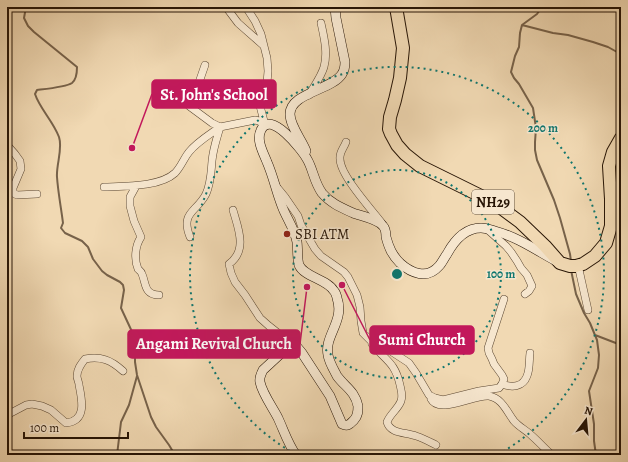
<svg xmlns="http://www.w3.org/2000/svg" width="628" height="462" font-family="Alegreya,serif">
<rect width="100%" height="100%" fill="#f1d9b3"/>
<filter id="stains"><feTurbulence type="fractalNoise" baseFrequency=".005" numOctaves="4"/><feColorMatrix values="0 0 0 0 .2 0 0 0 0 .09 0 0 0 0 .02 0 0 0 .5 -.17"/></filter>
<radialGradient id="worn" r=".72"><stop offset=".6" stop-color="#630" stop-opacity="0"/><stop offset="1" stop-color="#630" stop-opacity=".3"/></radialGradient>
<g fill="none" stroke-linecap="round" stroke-linejoin="round">
<path stroke="#77624a" stroke-width="2" d="M26 7 24 18 28 26 34 32 77 67C77 72 77 79 72 83 66 87 45 89 37 90L35 94C40 109 53 121 59 137 63 149 56 165 57 177 58 192 61 207 63 223L61 228 65 233 82 241 88 247 93 259 102 271 107 275 120 282 123 285 124 290 121 308 134 336 135 344V362L137 375 151 417 156 427 169 445 175 455
M542 7 537 14 522 25 520 33 519 47 515 56 511 72 514 78 519 84 533 108 536 128 535 142V150L537 160 554 200 560 218 570 254 571 261
M522 25 553 33 568 35 593 42 608 47 617 52 621 56
M571 270 576 294 584 313 590 323 597 340 599 355 598 368 589 391 594 424V441L596 455
M595 335 621 345
M117 455 121 422 129 405 137 376"/>
<g stroke="#5a4631" stroke-width="8">
<path id="street" d="M226 7 238 23 263 45
M246 7 255 21 261 34 267 58 268 71 267 83 262 97 260 106 265 125
M309 95C314 86 321 77 324 67 328 53 324 37 321 23
M346 142C344 148 339 152 340 159 340 175 371 209 381 222
M7 145 15 154 20 161 21 169 13 188V193L17 195 37 194
M136 186 130 197V206L134 221 141 237C135 246 134 259 138 269 140 271 141 271 142 274 146 283 144 295 159 295
M276 186 285 197 298 216 301 225 315 249 321 256 344 272 348 277 357 295 360 307 361 321 363 333 371 341 386 348 409 363 416 373 429 395 435 398 443 400 479 391 499 388 502 384 504 379 502 375 494 364 492 359 489 353 488 348 504 299
M104 187C125 186 160 187 175 173 181 167 184 158 189 152 197 142 209 135 220 127L212 123 189 106 196 91 205 65
M233 210C238 228 248 250 229 264L231 273 235 282 245 295 260 318 269 326 293 345
M488 230 506 246 511 252 517 261 521 268 527 275 532 286 529 291 525 294
M190 237C180 212 197 212 206 194 211 183 211 172 212 161 213 149 217 138 220 127L255 120 259 121 265 125
M578 265 588 310
M372 344C385 360 395 362 400 385 401 390 403 395 401 401 398 409 390 414 387 422 390 434 406 432 416 436 423 438 430 442 436 445
M502 384C512 388 523 387 527 376 530 369 529 360 530 353
M431 399C439 415 475 394 489 396 502 398 507 412 514 421 519 427 526 430 531 435 538 441 544 448 551 454
M7 415 26 405 32 404 42 406 51 410 66 423C87 421 82 400 79 385 79 382 77 379 77 376 77 369 81 364 85 359 101 356 111 360 123 371"/>
</g>
<g stroke="#271506" stroke-width="10">
<path id="secondary" d="M306 151C302 140 290 126 290 114 290 93 332 90 342 74 344 71 345 66 345 62L336 18 335 7
M296 455C288 444 284 431 278 418 273 408 262 393 260 382 259 378 261 374 263 370L290 345H293L297 347 302 353 330 396 342 424C348 427 350 424 354 420 358 416 358 411 358 406 355 391 345 387 337 376 334 370 329 362 328 355 324 336 345 321 337 298 337 297 335 291 334 291 327 279 304 277 299 265 297 259 298 249 297 242 295 231 289 222 284 211 277 195 274 178 267 162 263 152 256 140 261 130 270 109 302 150 307 159 313 169 314 182 322 193 330 203 342 208 353 213 361 216 378 219 383 226 386 229 386 233 386 237 389 248 392 255 400 263 411 273 427 280 439 266 442 263 444 258 447 254 454 241 465 228 481 228 486 228 491 230 495 231 517 237 536 250 556 261"/>
</g>
<g stroke="#271506" stroke-width="14">
<path id="highway" d="M396 7 403 48 400 78 395 100 390 117 389 129 391 134 397 145 405 154 420 166 493 202 520 222 545 246 560 263 570 266H576L583 264 595 256 606 243 611 226V199L609 166 613 152 621 138"/>
</g>
<use href="#street" stroke="#f6e6ce" stroke-width="7"/>
<use href="#secondary" stroke="#f6e6ce" stroke-width="9"/>
<use href="#highway" stroke="#f1d9b3" stroke-width="12"/>
</g>
<g fill="none" stroke="#0f766e" stroke-width="2" stroke-dasharray="2 4">
<circle cx="397" cy="274" r="104"/>
<path d="M295 454A207 207 0 1 1 499 454"/>
</g>
<circle fill="#8f2418" stroke="#f6e6ce" stroke-width="1.5" cx="287" cy="234" r="4"/>
<g text-anchor="middle" dominant-baseline="central" stroke-width="3" stroke-linejoin="round" paint-order="stroke">
<rect fill="#f6e6ce" stroke="#655442" stroke-width="1" x="472" y="190" width="42" height="24" rx="3"/>
<g font-size="14" font-weight="bold" fill="#271506">
<text x="493" y="202">NH29</text>
</g>
<g font-size="15" fill="#271506" stroke="#f6e6ce" text-anchor="start">
<text x="295" y="234">SBI ATM</text>
</g>
</g>
<circle cx="397" cy="274" r="6" fill="#0f766e" stroke="#f6e6ce" stroke-width="2"/>
<g font-size="12" text-anchor="middle" font-weight="bold" fill="#0f766e" stroke="#f6e6ce" stroke-width="3" stroke-linejoin="round" paint-order="stroke">
<text x="543" y="132">200 m</text>
<text x="501" y="278">100 m</text>
</g>
<path fill="none" stroke="#c2185b" stroke-width="1.5" d="M132 148L152 94M342 285L370 340M307 287L300 344"/>
<g fill="#c2185b" stroke="#f6e6ce" stroke-width="1.5">
<circle cx="132" cy="148" r="4"/>
<circle cx="342" cy="285" r="4"/>
<circle cx="307" cy="287" r="4"/>
</g>
<g fill="#c2185b" stroke="#c2185b" stroke-width="1.5">
<rect x="152" y="80" width="124" height="28" rx="4"/>
<rect x="370" y="326" width="104" height="28" rx="4"/>
<rect x="128" y="330" width="172" height="28" rx="4"/>
</g>
<g font-size="16" text-anchor="middle" font-weight="bold" fill="#fff">
<text x="214" y="100">St. John's School</text>
<text x="422" y="345">Sumi Church</text>
<text x="214" y="349">Angami Revival Church</text>
</g>
<rect width="628" height="462" fill="none" stroke="#f1d9b3" stroke-width="24"/>
<rect x="8" y="8" width="612" height="446" fill="none" stroke="#271506" stroke-width="2"/>
<rect x="12" y="12" width="604" height="438" fill="none" stroke="#271506"/>
<g transform="translate(586 420) rotate(16)" stroke="#f6e6ce" stroke-width="3" paint-order="stroke">
<path d="M0-3L7 15L0 10L-7 15Z" fill="#271506"/>
<text y="-6" font-size="11" font-weight="bold" text-anchor="middle" fill="#271506">N</text>
</g>
<path d="M24 432v6h104v-6" fill="none" stroke="#271506" stroke-width="2"/>
<text x="30" y="432" font-size="12" fill="#271506" stroke="#f6e6ce" stroke-width="3" paint-order="stroke">100 m</text>
<rect width="100%" height="100%" filter="url(#stains)"/>
<rect width="100%" height="100%" fill="url(#worn)"/>
</svg>
